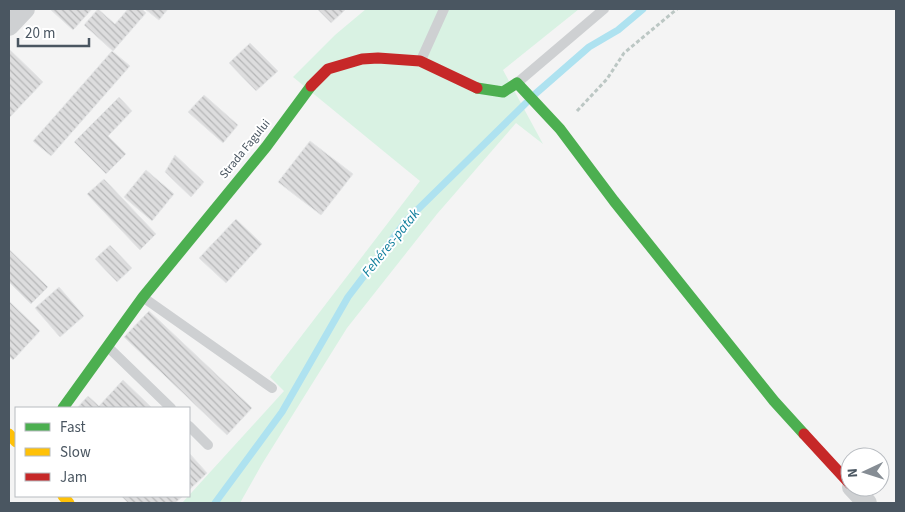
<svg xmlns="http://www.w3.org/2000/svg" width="905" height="512" font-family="'Source Sans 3',sans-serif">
<defs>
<pattern id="building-back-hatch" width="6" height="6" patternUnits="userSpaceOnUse" patternTransform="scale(1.25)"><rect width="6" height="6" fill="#ddddde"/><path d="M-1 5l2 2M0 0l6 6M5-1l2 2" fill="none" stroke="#b5b6b7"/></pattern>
</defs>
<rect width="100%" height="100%" fill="#f4f4f4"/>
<path fill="#d9f2e3" d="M366 9H579L503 70 543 144 516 123 437 214 347 328 262 464 240 503H182L284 391 270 377 420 181 293 77 335 35Z"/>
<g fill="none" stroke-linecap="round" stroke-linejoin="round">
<path stroke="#aee2f0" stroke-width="7" d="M534 95 589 47 618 30 643 9
M215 503 282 412 348 297 406 221 526 103"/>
</g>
<path fill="url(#building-back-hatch)" stroke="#e5e6e7" d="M50 9H92L73 30Z
M98 9 115 24 128 9H142L146 13 113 51 84 25Z
M145 9H168L159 20Z
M317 9H346L331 23Z
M250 43 278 71 256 91 229 63Z
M9 49 43 82 9 118Z
M112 51 130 66 51 156 33 141Z
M204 95 238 125 223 143 188 112Z
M119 97 132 111 108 136 126 154 106 174 74 142Z
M310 141 353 174 321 215 278 182Z
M175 155 204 182 191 197 165 172Z
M146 170 174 194 152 221 124 197Z
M104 179 156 234 140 250 87 194Z
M236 219 262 244 226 283 199 258Z
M110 245 132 268 117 282 95 259Z
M9 249 48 287 31 304 9 282Z
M59 287 84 316 60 337 35 308Z
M9 301 40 331 13 360 9 356Z
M149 311 252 408 227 435 124 337Z
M123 380 152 408H77L88 396 99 406Z
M189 453 207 473 189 490Z
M121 496H183L175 503H128Z"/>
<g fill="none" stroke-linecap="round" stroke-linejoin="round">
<path stroke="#bcc7c4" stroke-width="3" stroke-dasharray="4 2.5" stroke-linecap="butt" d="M577 111 607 79 624 53 677 9"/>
<path stroke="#ced0d2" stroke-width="10" d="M421 60 444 9
M517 83 604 9
M144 298 272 388
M109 348 171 408
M189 426 208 445"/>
<path stroke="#ced0d2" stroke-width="20" d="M9 26 25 9
M852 487 867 503"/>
<path stroke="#4caf50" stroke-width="11" d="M477 88 503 92 517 83 560 129 614 201 774 401 804 434
M63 408 143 297 266 147 311 86"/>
<path stroke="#ffc107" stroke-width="11" d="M9 434 16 442
M63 496 69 503"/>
<path stroke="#c62828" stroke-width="11" d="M311 86 328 69 362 59 378 58 420 61 477 88
M804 434 850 484"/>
</g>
<g text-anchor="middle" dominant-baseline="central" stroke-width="4" stroke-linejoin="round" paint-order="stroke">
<g font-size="12" fill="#4a5661" stroke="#fff">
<text transform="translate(245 149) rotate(-51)">Strada Fagului</text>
</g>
<g font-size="14" font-style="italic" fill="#0c7c9b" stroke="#fff">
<text transform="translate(391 243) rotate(-51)">Fehéres-patak</text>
</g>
</g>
<rect width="905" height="512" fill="none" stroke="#4a5661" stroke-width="20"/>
<rect x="15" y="407" width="175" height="90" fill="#ffffff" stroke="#b7bbc0"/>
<rect x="25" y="423" width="25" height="8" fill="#4caf50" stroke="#b7bbc0"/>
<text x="60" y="432" font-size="15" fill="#4a5661">Fast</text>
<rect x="25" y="448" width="25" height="8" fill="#ffc107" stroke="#b7bbc0"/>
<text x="60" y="457" font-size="15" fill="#4a5661">Slow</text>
<rect x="25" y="473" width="25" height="8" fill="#c62828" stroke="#b7bbc0"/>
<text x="60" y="482" font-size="15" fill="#4a5661">Jam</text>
<g transform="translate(865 472) rotate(266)"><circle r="24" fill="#ffffff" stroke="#b7bbc0"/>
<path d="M0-4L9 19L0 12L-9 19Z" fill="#868d94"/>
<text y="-8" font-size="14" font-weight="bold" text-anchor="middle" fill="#4a5661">N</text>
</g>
<path d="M18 38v8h71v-8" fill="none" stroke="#4a5661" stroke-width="2.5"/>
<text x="25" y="38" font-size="15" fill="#4a5661" stroke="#ffffff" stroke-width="4" paint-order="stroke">20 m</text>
</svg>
